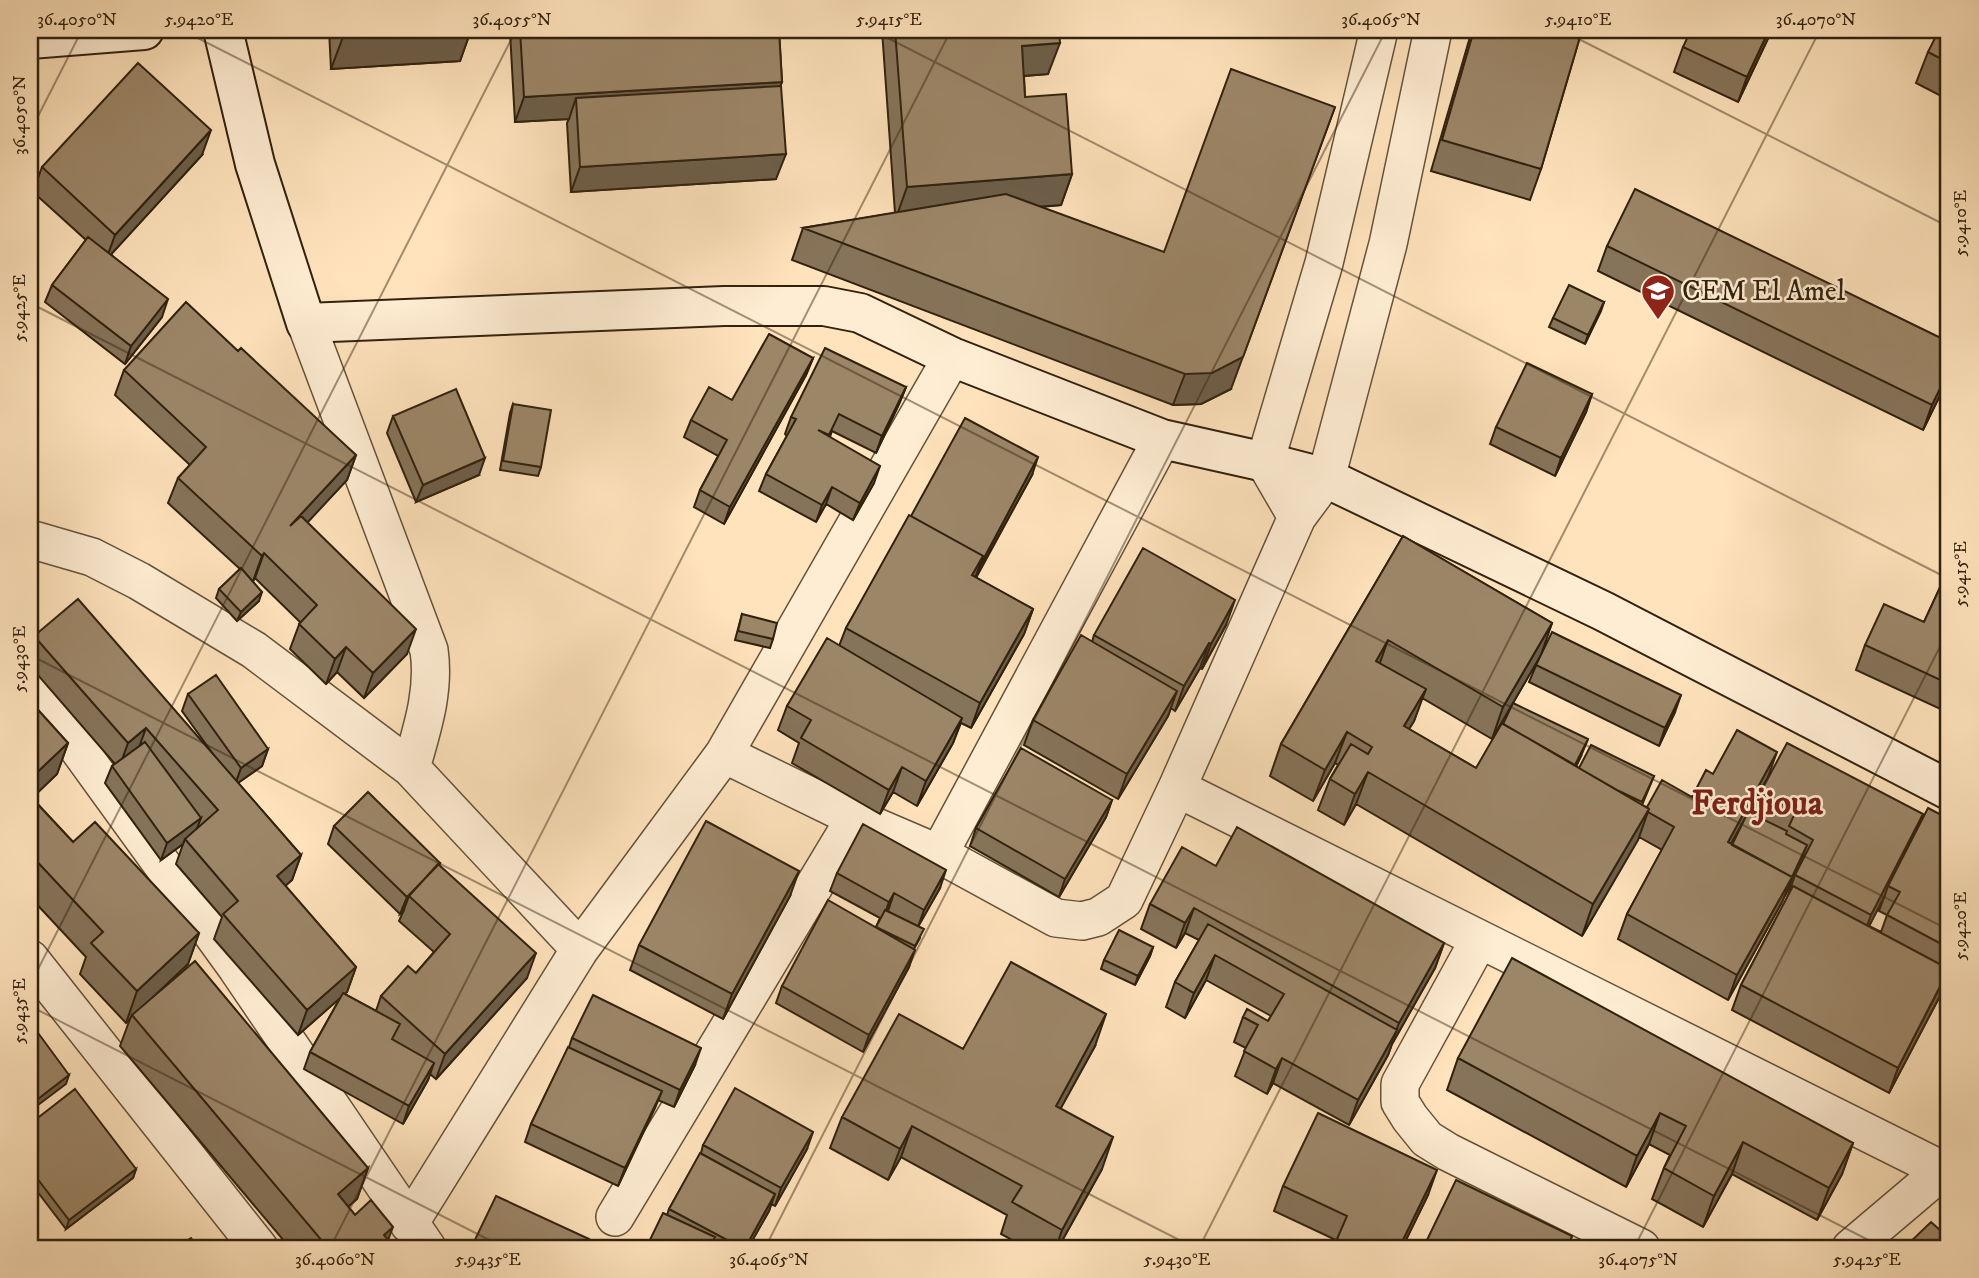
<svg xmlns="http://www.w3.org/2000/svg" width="1979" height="1278" font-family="'IM FELL DW Pica',serif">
<rect width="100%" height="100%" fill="#ffe3bc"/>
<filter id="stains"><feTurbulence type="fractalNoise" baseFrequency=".00286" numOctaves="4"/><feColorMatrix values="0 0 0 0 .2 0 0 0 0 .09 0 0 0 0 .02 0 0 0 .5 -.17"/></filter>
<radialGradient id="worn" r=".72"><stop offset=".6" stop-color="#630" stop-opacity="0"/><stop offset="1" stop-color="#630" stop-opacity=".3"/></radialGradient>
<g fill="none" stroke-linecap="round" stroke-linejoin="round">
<g stroke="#64523a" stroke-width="40">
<path id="street" d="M306 323 429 650C435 691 422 729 411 768
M1297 517 1265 462 1324 263 1379 30
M30 539 92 557 139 581 254 650 411 768 580 949
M30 682 237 968 427 1248
M724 754 855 818 939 854 1056 918 1082 921 1098 917 1124 900 1177 788 1297 517 1326 478 1388 244 1433 30
M1177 788 1942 1170
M939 854 1162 439
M1479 940 1400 1084V1102L1410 1118 1427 1139 1448 1152 1641 1248
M30 959 259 1248
M615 1217 855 818
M409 1224 580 949 724 754 952 357
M1851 1248 1949 1165"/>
</g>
<g stroke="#30210e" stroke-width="42">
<path id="secondary" d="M223 30 255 164 306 323 724 306H824L860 313 952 357 1162 439 1265 462 1326 478 1603 611 1949 790
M30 39 144 30"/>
</g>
<use href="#street" stroke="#ffedd3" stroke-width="37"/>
<use href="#secondary" stroke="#ffedd3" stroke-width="38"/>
</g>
<path fill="#867359" stroke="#30210e" stroke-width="2" fill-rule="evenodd" d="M329 30H471L460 61 331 69Z
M511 30H779L782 82 780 86 776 179 571 192 567 123 569 119 515 122 510 32Z
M882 30H1059L1048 74 1024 76 1025 97 1072 174 1061 205 1041 207 1231 389 1201 404 1173 405 792 260 803 228 895 213Z
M1472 30H1582L1541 169 1530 200 1431 171Z
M1772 30 1738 102 1674 72 1683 47Z
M1949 30V100L1916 83 1928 52Z
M202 155 111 254 162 317 125 364 45 302 52 285 86 240 33 192 42 167Z
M1607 246 1949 342V377L1923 430 1598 271Z
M1604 302 1585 344 1549 327 1553 318Z
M238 351 356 455 347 480 307 522 407 654 364 698 337 672 326 684 290 649 300 622 255 578 253 581 259 601 237 621 216 598 219 589 240 569 168 503 178 478 190 465 115 395 124 370Z
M813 358 806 375 724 524 694 507 700 490 718 456 684 437 691 420 732 400Z
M906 387 899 404 876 453 832 431 830 437 874 483 853 520 826 504 816 522 759 491 766 474 787 436 785 434 791 417Z
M1592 394 1586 412 1555 476 1490 444 1496 427Z
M513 404 541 467 538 476 500 470 510 413Z
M393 416 479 475 416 502 387 433Z
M1032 475 976 578 1033 609 1024 634 971 728 961 723 953 743 917 806 893 792 880 814 792 763 799 743 778 730 787 706 839 646 846 628 911 516Z
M1403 536 1552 623 1541 653 1675 712 1659 746 1529 682 1540 656 1492 739 1422 698 1414 721 1409 729 1476 768 1581 756 1576 766 1579 768 1654 776 1642 805 1646 807 1692 797 1713 774 1768 777 1749 812 1753 814 1760 793 1917 830 1949 819V978L1947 977 1941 994 1889 1093 1732 1010 1741 985 1787 898 1795 875 1801 863H1800L1782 902 1728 1000 1618 939 1627 914 1662 850 1639 837 1582 936 1356 804 1344 825 1318 810 1330 779 1338 765 1335 763 1313 801 1270 776 1281 744ZM1742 824 1732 845 1731 844ZM1885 895 1879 911 1887 915 1881 932 1869 926Z
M1949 568V713L1856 670 1865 645 1924 622Z
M742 614 773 639 770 648 735 640Z
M1226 625 1202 669 1200 668 1175 711 1171 708 1168 716 1118 799 1024 745 1033 720 1092 642 1094 635Z
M34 636 213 754 182 711 188 694 268 749 262 766 238 783 301 855 292 880 285 886 356 967 347 992 344 994 376 1011 381 996 416 973 434 952 399 921 403 912 400 914 328 844 334 826 440 863 439 865 527 978 436 1079 430 1074 428 1080 403 1124 304 1069 310 1052 340 998 298 1035 214 939 222 917 176 864 183 844 161 860 105 783 112 766 115 764 30 666V648Z
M30 701 68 743 57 774 32 798 73 842 199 933 188 964 158 992 368 1168 357 1199 348 1207 355 1215 388 1240 395 1248H290L120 1046 130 1019 126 1023 80 974 86 957 30 897Z
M1112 800 1106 817 1059 897 970 846 976 828Z
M1216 866 1444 943 1435 968 1392 1044 1388 1055 1349 1125 1273 1083 1267 1094 1235 1076 1246 1048 1234 1042 1243 1017 1268 1021 1271 1016 1206 980 1185 1018 1166 1007 1175 982 1199 940 1185 933 1176 948 1141 929 1150 904Z
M837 873 940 888 918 926 920 938 914 949 909 967 863 1052 776 1003 782 986 876 927 880 918 830 891Z
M790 896 723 1019 630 970 639 945Z
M1153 947 1150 956 1135 985 1101 969 1104 960Z
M572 1038 695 1065 674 1107 658 1100 618 1186 525 1142 531 1124 569 1047Z
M1095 1046 1060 1109 1102 1169 1058 1248H1027L1001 1234 1007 1215 901 1157 888 1180 830 1148 842 1117Z
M1458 1058 1853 1143 1842 1174 1817 1220 1732 1174 1703 1227 1652 1199 1664 1168 1670 1155 1649 1144 1626 1187 1447 1090Z
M30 1124 136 1169 133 1178 66 1229 30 1182Z
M703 1145 807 1149 775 1206 771 1204 769 1211 748 1248H646L667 1215 669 1209 701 1153Z
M1283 1186 1428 1195 1402 1248H1333L1336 1240 1274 1211Z
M1572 1236 1568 1248H1424L1426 1242Z"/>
<path fill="#6d5e49" stroke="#30210e" stroke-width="2" d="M471 30 460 61 331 69 343 37Z
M1769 30H1772L1738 102 1747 77Z
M1060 43 1048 74 1010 77 1022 46Z
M782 82 772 107 576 98 569 119 515 122 524 97Z
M1335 107 1231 389 1201 404 1173 405 1185 374Z
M211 130 202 155 106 260 115 235Z
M786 154 776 179 571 192 580 167Z
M1072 174 1061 205 896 218 907 187Z
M168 299 162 317 125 364 131 346Z
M1604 302 1601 311 1585 344 1588 335Z
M813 358 806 375 724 524 730 507Z
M1949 370V377L1923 430 1932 405Z
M906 387 899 404 876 453 882 436Z
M1592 394 1586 412 1555 476 1561 458Z
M356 455 347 480 281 551 290 526Z
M1038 457 1032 475 977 575 984 558Z
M485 458 479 475 416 502 423 485Z
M880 466 874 483 853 520 860 503Z
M832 487 826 504 816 522 822 505Z
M264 553 255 578 253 581 262 556Z
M983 556 974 581 972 575Z
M262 592 259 601 237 621 241 612Z
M1235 600 1226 625 1202 669 1211 644Z
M1033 609 1024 634 971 728 980 703Z
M1552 623 1541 655 1492 739 1503 707Z
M416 629 407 654 364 698 373 673Z
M1388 640 1377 671 1376 661Z
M1209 643 1200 668 1175 711 1184 686Z
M346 647 337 672 326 684 335 659Z
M1426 689 1414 721 1392 757 1404 726Z
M1177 691 1168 716 1118 799 1127 774Z
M1681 695 1675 712 1659 746 1665 728Z
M962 718 953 743 917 806 926 781Z
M146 728 137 753 119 768 128 743Z
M1347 732 1335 763 1313 801 1325 770Z
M1588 739 1581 756 1566 789 1572 771Z
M68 743 57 774 30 800V779Z
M268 749 262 766 235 785 241 768Z
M1777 752 1768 777 1718 867 1728 842Z
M902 767 893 792 880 814 889 790Z
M1368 772 1356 804 1344 825 1355 794Z
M1112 800 1106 817 1059 897 1065 879Z
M1649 809 1638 840 1582 936 1593 904Z
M1923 814 1914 839 1888 886 1885 895 1862 940 1871 915Z
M201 818 194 836 185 839 183 844 161 860 167 843Z
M1807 845 1800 863 1785 896 1791 879Z
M301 855 292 880 268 901 277 876Z
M440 863 433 880 409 896 403 912 400 914 407 897Z
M946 870 940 888 918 927 924 910Z
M799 871 790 896 723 1019 732 994Z
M1792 877 1782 902 1728 1000 1737 975Z
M894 893 888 911 883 919 889 902Z
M1194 908 1185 933 1176 948 1185 923Z
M199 933 188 964 133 1016 132 1015 130 1019 126 1023 137 991Z
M1444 943 1435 968 1392 1044 1388 1055 1349 1125 1358 1100 1395 1034 1399 1023Z
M1153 947 1150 956 1135 985 1138 976Z
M915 950 909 967 863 1052 869 1035Z
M536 953 527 978 436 1079 445 1054Z
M1215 955 1206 980 1185 1018 1194 993Z
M356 967 347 992 298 1035 307 1010Z
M1949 970 1941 994 1889 1093 1898 1068Z
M1106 1014 1095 1046 1045 1137 1056 1106Z
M701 1048 695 1065 674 1107 680 1090Z
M1282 1058 1273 1083 1267 1094 1276 1069Z
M434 1063 428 1080 403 1124 409 1106Z
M69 1075 66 1084 30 1111V1105Z
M662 1091 655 1108 618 1186 625 1168Z
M1660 1113 1649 1144 1626 1187 1637 1156Z
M912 1126 901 1157 888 1180 900 1149Z
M813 1132 807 1149 775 1206 781 1188Z
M1113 1137 1102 1169 1058 1248H1056L1062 1230Z
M1743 1142 1732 1174 1703 1227 1714 1196Z
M1853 1143 1842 1174 1817 1220 1829 1188Z
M368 1168 357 1199 326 1225 338 1194Z
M136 1169 133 1178 66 1229 69 1220Z
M1437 1170 1428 1195 1402 1248H1399Z
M775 1194 769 1211 748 1248H745Z
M393 1227 385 1248 384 1235Z"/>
<path fill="#9c8668" stroke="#30210e" stroke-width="2" d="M342 30H467L343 37Z
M520 30H779L782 82 524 97Z
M895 30H1059L1060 43 1022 46 1025 97 1066 94 1072 174 907 187Z
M1474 30H1582L1541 169 1442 140Z
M1691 30H1769L1747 77 1683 47Z
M1939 30H1949V63L1928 52Z
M138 63 211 130 115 235 42 167Z
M1231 69 1335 107 1243 357 1212 373 1185 374 803 228 1006 194 1164 252Z
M781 86 786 154 580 167 576 98Z
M1635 189 1949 342V370L1932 405 1607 246Z
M88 237 168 299 131 346 52 285Z
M1569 285 1604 302 1588 335 1553 318Z
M186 302 238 351 241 348 356 455 290 526 301 516 416 629 373 673 346 647 335 659 299 624 317 605 264 553 262 556 178 478 206 447 124 370Z
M769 334 813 358 730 507 700 490 727 440 691 420 709 387 732 400Z
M825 348 906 387 882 436 839 414 829 435 818 430 880 466 860 503 832 487 822 505 766 474 796 419 791 417Z
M1527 363 1592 394 1561 458 1496 427Z
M456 389 485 458 423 485 393 416Z
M513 404 551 410 541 467 503 461Z
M965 418 1038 457 984 558 983 557V556L911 516Z
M909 515 983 556 972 575 1033 609 980 703 846 628Z
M1403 536 1552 623 1503 707 1388 640 1376 661 1426 689 1404 726 1476 768 1502 723 1649 809 1593 904 1368 772 1355 794 1330 779 1351 744 1368 754 1372 747 1347 732 1325 770 1281 744Z
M1143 548 1235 600 1211 644 1209 643 1184 686 1094 635Z
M241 568 262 592 241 612 219 589Z
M1949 568V684L1865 645 1884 604 1924 622Z
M78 599 301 855 277 876 356 967 307 1010 223 914 238 901 185 839 218 810 146 728 128 743 34 636Z
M742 614 777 623 773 639 738 631Z
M1552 632 1681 695 1665 728 1536 665Z
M1081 635 1177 691 1127 774 1033 720Z
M827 638 962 718 926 781 902 767 889 790 801 738 811 720 787 706Z
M216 675 268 749 241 768 188 694Z
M30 701 68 743 30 779Z
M1513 703 1588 739 1575 765 1503 724Z
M1737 730 1777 752 1728 842 1792 877 1737 975 1627 914 1674 827 1648 812 1649 809 1647 807 1662 780 1692 797 1706 770 1713 774Z
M145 742 201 818 167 843 112 766Z
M1787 743 1923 814 1871 915 1795 875 1813 840 1789 826 1796 811 1760 793Z
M1591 745 1654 776 1642 802 1619 791 1579 768Z
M1021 748 1112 800 1065 879 976 828Z
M368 792 440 863 407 897 334 826Z
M30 796 73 842 95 822 199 933 137 991 91 943 103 932 30 854Z
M1928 808 1949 819V948L1887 915 1900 892 1888 886Z
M1748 812 1787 831 1786 834 1807 845 1791 879 1792 877 1732 845Z
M706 821 799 871 732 994 639 945Z
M863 824 946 870 924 910 894 893 889 902 837 873Z
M1237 827 1444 943 1399 1023 1194 908 1185 923 1150 904 1182 847 1216 866Z
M438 864 536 953 445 1054 381 996 408 966 416 973 450 934 409 896Z
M1793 886 1949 969 1898 1068 1741 985Z
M828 900 915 950 869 1035 782 986Z
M885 910 924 929 915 946 876 927Z
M1208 924 1397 1030 1358 1100 1282 1058 1276 1069 1244 1051 1258 1025 1243 1017 1247 1009 1268 1021 1284 994 1215 955 1194 993 1175 982Z
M1119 930 1153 947 1138 976 1104 960Z
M1512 958 1853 1143 1829 1188 1743 1142 1714 1196 1664 1168 1686 1126 1660 1113 1637 1156 1458 1058Z
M195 961 368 1168 338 1194 355 1215 371 1200 393 1227 384 1235 395 1248H328L132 1015Z
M1011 962 1106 1014 1056 1106 1113 1137 1062 1230 1012 1202 1022 1186 912 1126 900 1149 842 1117 899 1014 963 1049Z
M343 993 400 1024 392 1039 434 1063 409 1106 310 1052Z
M593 995 701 1048 680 1090 572 1038Z
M30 1022 69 1075 30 1105Z
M568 1047 662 1091 625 1168 531 1124Z
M735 1088 813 1132 781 1188 703 1145Z
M75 1089 136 1169 69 1220 30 1169V1124Z
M1318 1113 1437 1170 1399 1248H1356L1337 1239 1347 1216 1283 1186Z
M700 1153 775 1194 745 1248H742L669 1209Z
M1456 1180 1572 1236 1567 1248H1439L1426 1242Z
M496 1196 589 1239 584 1248H471Z
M663 1213 715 1237 709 1248H646Z
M1931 1222 1941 1231 1949 1222V1248H1904Z
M191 1238 198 1248H175Z"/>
<path fill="none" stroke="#30210e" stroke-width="2" stroke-opacity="0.45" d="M182 30 1949 930M872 30 1949 579M1561 30 1949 227M30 132 82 30M30 303 1884 1248M30 655 1195 1248M30 985 516 30M30 1006 505 1248M330 1248 951 30M765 1248 1386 30M1199 1248 1820 30M1634 1248 1949 629"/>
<defs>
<g id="school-pin" transform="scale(1.75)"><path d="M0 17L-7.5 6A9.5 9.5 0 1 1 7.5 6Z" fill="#8f2418" stroke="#ffedd3"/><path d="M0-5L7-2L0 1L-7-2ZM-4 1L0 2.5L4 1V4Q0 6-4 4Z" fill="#fff"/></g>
</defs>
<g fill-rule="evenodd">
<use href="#school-pin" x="1658" y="291"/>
</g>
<g text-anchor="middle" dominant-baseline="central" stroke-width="5" stroke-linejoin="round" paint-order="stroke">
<g font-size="28" fill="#30210e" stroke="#ffedd3" text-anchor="start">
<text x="1682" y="291">CEM El Amel</text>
</g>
<g font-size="35" font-weight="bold" fill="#7a1f14" stroke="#ffedd3">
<text x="1757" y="804">Ferdjioua</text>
</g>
</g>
<rect width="1979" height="1278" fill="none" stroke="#ffe3bc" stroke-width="77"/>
<rect x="38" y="38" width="1902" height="1202" fill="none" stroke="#30210e" stroke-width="2.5"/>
<g font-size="18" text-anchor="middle" fill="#30210e">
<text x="77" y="25">36.4050°N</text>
<text x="199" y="25">5.9420°E</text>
<text x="512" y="25">36.4055°N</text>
<text x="889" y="25">5.9415°E</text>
<text x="1381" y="25">36.4065°N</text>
<text x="1578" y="25">5.9410°E</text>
<text x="1816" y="25">36.4070°N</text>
<text transform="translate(19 115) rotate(-90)" y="6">36.4050°N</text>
<text transform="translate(1960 223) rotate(-90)" y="6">5.9410°E</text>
<text transform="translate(19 308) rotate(-90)" y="6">5.9425°E</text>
<text transform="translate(1960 574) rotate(-90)" y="6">5.9415°E</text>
<text transform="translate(19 659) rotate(-90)" y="6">5.9430°E</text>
<text transform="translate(1960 926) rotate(-90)" y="6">5.9420°E</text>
<text transform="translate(19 1011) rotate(-90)" y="6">5.9435°E</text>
<text x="335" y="1265">36.4060°N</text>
<text x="488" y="1265">5.9435°E</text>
<text x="769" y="1265">36.4065°N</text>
<text x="1177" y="1265">5.9430°E</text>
<text x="1638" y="1265">36.4075°N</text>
<text x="1867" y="1265">5.9425°E</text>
</g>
<rect width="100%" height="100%" filter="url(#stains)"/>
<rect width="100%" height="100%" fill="url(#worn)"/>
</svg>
